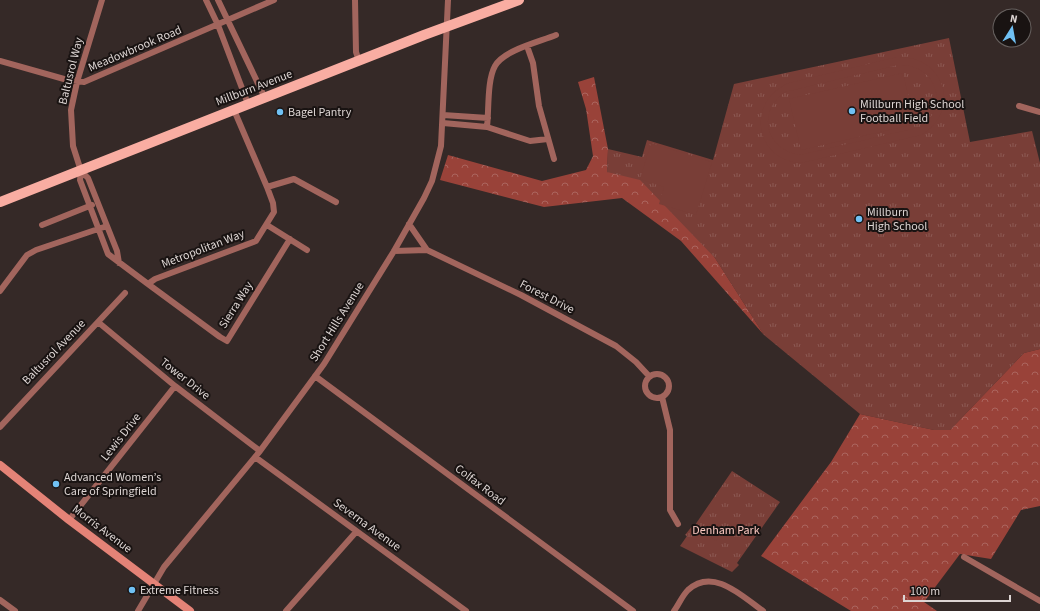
<svg xmlns="http://www.w3.org/2000/svg" width="1040" height="611" font-family="'Source Sans 3',sans-serif">
<defs>
<pattern id="grass-tufts" width="24" height="20" patternUnits="userSpaceOnUse"><rect width="24" height="20" fill="#793e37"/><path d="M3 7l-1-3M5 7V3M7 7l1-3M15 17l-1-3M17 17v-4M19 17l1-3" fill="none" stroke="#8c5953"/></pattern>
<pattern id="forest-crowns" width="20" height="18" patternUnits="userSpaceOnUse"><rect width="20" height="18" fill="#994239"/><path d="M2 6a3 3 0 1 1 6 0M12 15a3 3 0 1 1 6 0" fill="none" stroke="#ab655e"/></pattern>
</defs>
<rect width="100%" height="100%" fill="#352927"/>
<path fill="url(#grass-tufts)" d="M949 38 970 142 1032 131 1040 163V349L1024 353 950 430H934L860 414 764 335 715 258 607 172 608 149 642 157 647 140 713 160 734 84Z
M732 471 780 502 737 563 739 565 732 572 680 546 687 536 685 535 693 525H695Z"/>
<path fill="url(#forest-crowns)" d="M594 77 608 149 607 172 640 180 715 258 764 335 681 241 622 198 544 207 440 180 448 155 542 181 586 170 593 156 586 109 578 82Z
M1040 349V506L1021 510 991 559 960 554 924 602 937 611H851L761 556 831 462 860 414 934 430H950L1024 353Z"/>
<path fill="#793e37" fill-rule="evenodd" d="M897 57C945 55 962 111 921 135L801 163C754 160 746 101 789 83ZM898 65C935 63 951 105 921 127L800 155C766 150 756 112 785 92Z
M903 73 915 124 801 150 789 99Z
M651 143 712 162 696 215 659 204 664 187 640 179Z
M708 525 721 534 716 541 703 531Z"/>
<g fill="none" stroke-linecap="round" stroke-linejoin="round">
<path stroke="#a2655d" stroke-width="6" d="M102 0 77 82 71 110 73 146 81 171 80 180 108 254 148 284 155 279 256 241 274 212 273 203 267 187 234 110
M206 0 218 25 248 104
M218 0 265 98
M355 0 356 52 359 61
M527 46 533 63 539 106 554 159
M0 61 64 79 84 82 274 0
M1019 106 1040 112
M443 115 488 118
M443 123 487 127 530 141 548 139
M487 127C489 110 487 80 495 66 504 50 539 42 556 35
M81 171 88 178 117 251 119 263
M267 187 294 179 336 202
M409 224 427 250 521 295 616 346 636 362 649 376
M42 225 92 205
M267 225 307 250
M394 251 427 250
M148 284 220 337 227 341 290 239
M0 291 27 255 36 250 107 226
M98 322 175 386 260 451
M645 386a12 12 0 1 1 24 0a12 12 0 1 1-24 0Z
M315 376 633 611
M662 397 670 430V510L678 524
M0 427 125 293
M255 457 466 611
M69 520 175 386
M964 557 1040 601
M0 600 15 611
M138 611 164 567 260 451 324 364 394 251 424 198 432 181 441 146 448 0
M286 611 356 532
M674 611C679 604 682 596 688 590 713 567 742 596 763 611"/>
<path stroke="#e48377" stroke-width="8" d="M0 465 69 520 190 611"/>
<path stroke="#f9ada2" stroke-width="10" d="M0 202 424 35 519 0"/>
</g>
<g fill="#70c1f4" stroke="#191312" stroke-width="1.5">
<circle cx="852" cy="111" r="4"/>
<circle cx="280" cy="112" r="4"/>
<circle cx="859" cy="219" r="4"/>
<circle cx="56" cy="484" r="4"/>
<circle cx="132" cy="590" r="4"/>
</g>
<g text-anchor="middle" dominant-baseline="central" stroke-width="4" stroke-linejoin="round" paint-order="stroke">
<g font-size="12" fill="#ddd5d3" stroke="#191312">
<text transform="translate(135 49) rotate(-23)">Meadowbrook Road</text>
<text transform="translate(71 71) rotate(-76)">Baltusrol Way</text>
<text transform="translate(254 88) rotate(-21)">Millburn Avenue</text>
<text transform="translate(203 249) rotate(-21)">Metropolitan Way</text>
<text transform="translate(547 297) rotate(27)">Forest Drive</text>
<text transform="translate(236 305) rotate(-58)">Sierra Way</text>
<text transform="translate(337 322) rotate(-58)">Short Hills Avenue</text>
<text transform="translate(54 352) rotate(-46)">Baltusrol Avenue</text>
<text transform="translate(185 379) rotate(38)">Tower Drive</text>
<text transform="translate(121 437) rotate(-52)">Lewis Drive</text>
<text transform="translate(480 485) rotate(37)">Colfax Road</text>
<text transform="translate(367 525) rotate(36)">Severna Avenue</text>
<text transform="translate(102 529) rotate(37)">Morris Avenue</text>
</g>
<g font-size="12" fill="#ddd5d3" stroke="#191312" text-anchor="start">
<text x="860" y="104">Millburn High School<tspan x="860" dy="14">Football Field</tspan></text>
<text x="288" y="112">Bagel Pantry</text>
<text x="867" y="212">Millburn<tspan x="867" dy="14">High School</tspan></text>
<text x="64" y="477">Advanced Women’s<tspan x="64" dy="14">Care of Springfield</tspan></text>
<text x="140" y="590">Extreme Fitness</text>
</g>
<g font-size="12" fill="#fbc8c0" stroke="#191312">
<text x="726" y="530">Denham Park</text>
</g>
</g>
<g transform="translate(1012 28) rotate(11)"><circle r="19" fill="#191312" stroke="#67615f"/>
<path d="M0-3L7 15L0 10L-7 15Z" fill="#70c1f4"/>
<text y="-6" font-size="11" font-weight="bold" text-anchor="middle" fill="#ddd5d3">N</text>
</g>
<path d="M904 595v6h106v-6" fill="none" stroke="#ddd5d3" stroke-width="2"/>
<text x="910" y="595" font-size="12" fill="#ddd5d3" stroke="#191312" stroke-width="3" paint-order="stroke">100 m</text>
</svg>
